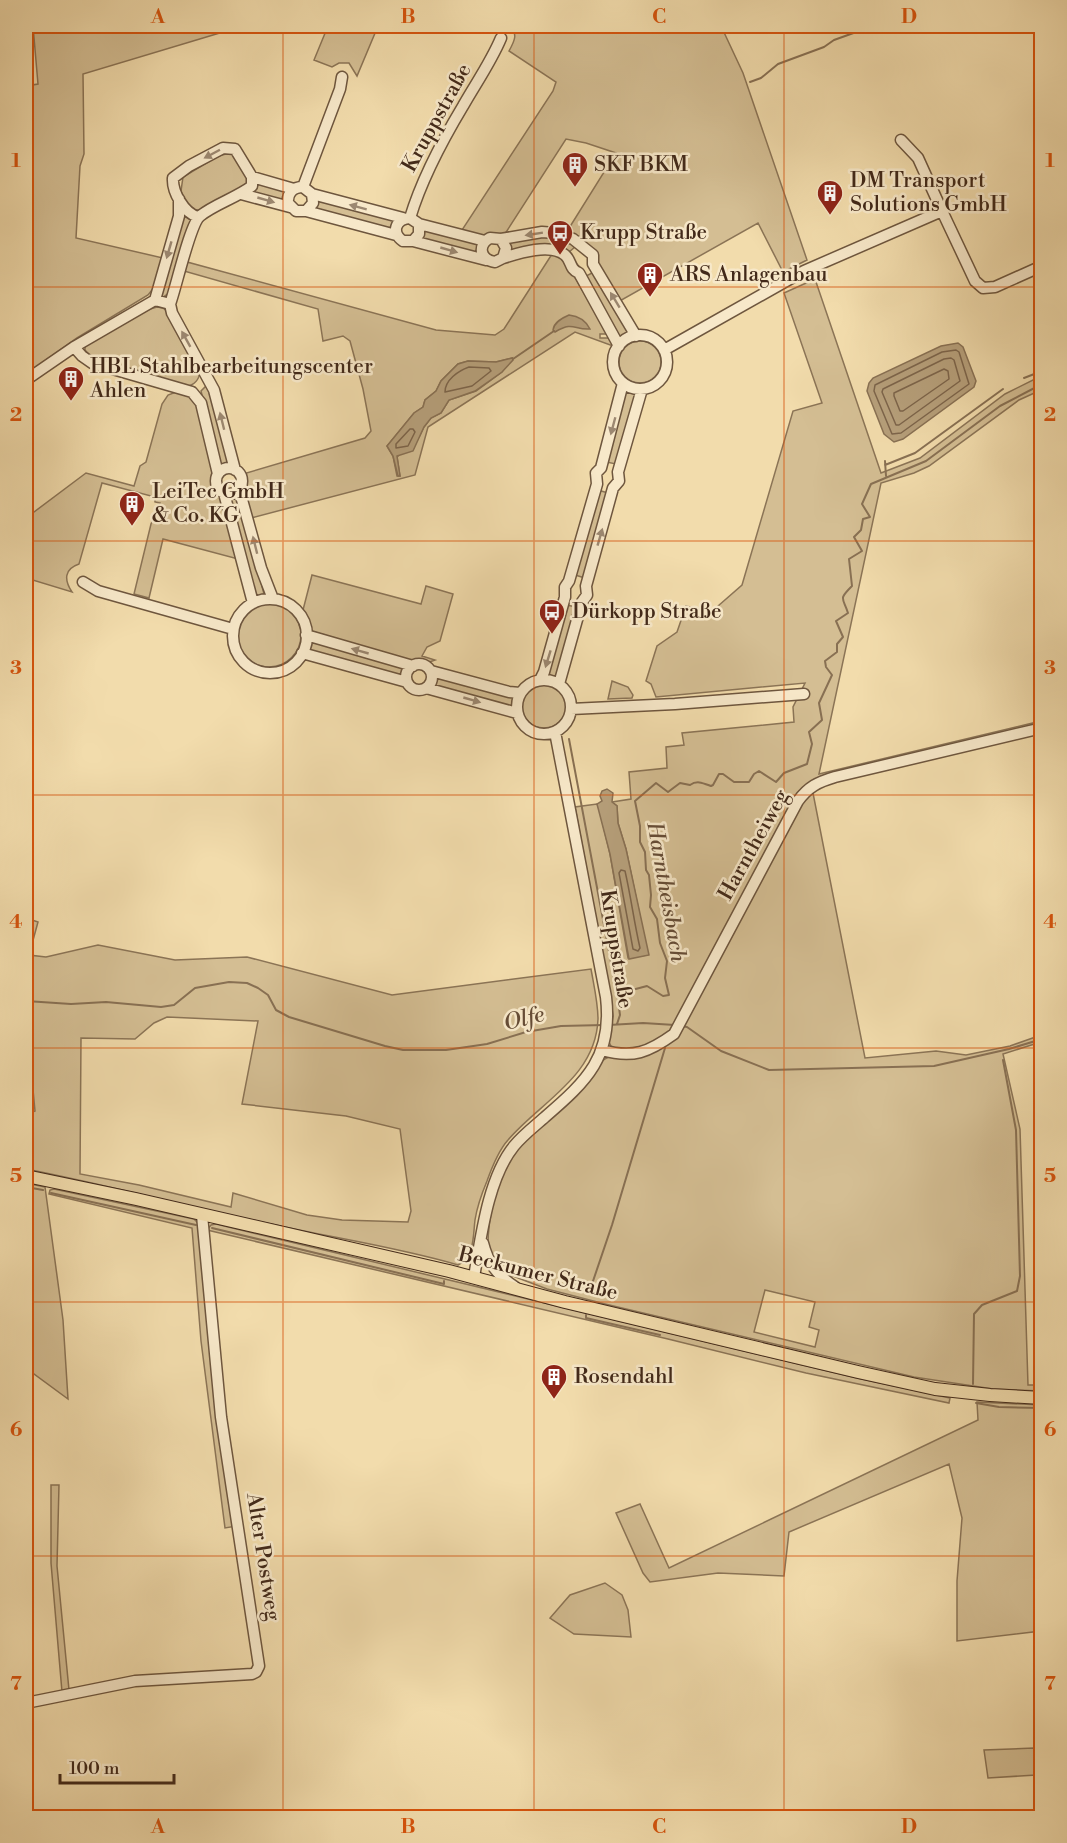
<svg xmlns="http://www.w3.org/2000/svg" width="1067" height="1843" font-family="'Libre Bodoni',serif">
<rect width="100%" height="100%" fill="#f2dcac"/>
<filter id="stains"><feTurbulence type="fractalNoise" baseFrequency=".00333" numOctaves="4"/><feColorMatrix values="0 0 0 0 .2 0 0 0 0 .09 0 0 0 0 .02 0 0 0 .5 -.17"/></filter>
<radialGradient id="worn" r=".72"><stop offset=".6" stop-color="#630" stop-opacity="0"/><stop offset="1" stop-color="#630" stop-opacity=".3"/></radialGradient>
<path fill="#d4be93" stroke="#8b7456" stroke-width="1.5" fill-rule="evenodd" d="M33 26H243L83 74 84 154 80 166 76 238 163 258 156 285 148 295 77 338 26 374V86L38 84Z
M328 26H378L357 76 349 63H339L332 67 314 60Z
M509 26H721L743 73 807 260 783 272 758 223 618 302 596 265 566 233 616 153 586 143 566 139 503 237 460 233 553 91 556 82 509 51C514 42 519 33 509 26Z
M226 154H234L247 176V184C234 192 203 216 188 209L181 191 183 177 218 156Z
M257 183 286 190 284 201 251 192Z
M317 199 395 220 392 231 314 209Z
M183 216 192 219 169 293 163 297 161 295Z
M424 229 479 244V255L421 239Z
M553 235 576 246 568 253 510 252 509 241Z
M552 254 563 257 608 334H600V338H614L613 346 575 332 428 427 415 475 251 518 242 488 244 479 243 474 365 438 371 431 363 389 350 341 343 336 323 341 318 309 184 271 187 262 436 330 495 335 504 329ZM512 358 502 372 476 391 449 400 441 413 431 418 424 427 419 437 397 457 400 476H397L393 456 387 446 414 413 423 407 425 400 436 391 441 381 458 364 468 361 496 362Z
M594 272 631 333 621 339 584 277Z
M815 279 881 473 920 458 1005 394 1041 376V390L1019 400 929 466 914 473 881 483 819 774 1041 721V726L812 788 865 1058 936 1051 966 1055 1010 1046 1041 1035V1042L1003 1054 1020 1129 1028 1385H1041V1391L993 1389 914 1377 605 1304 547 1289 505 1273 488 1252C487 1219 496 1177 517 1150 533 1131 557 1115 575 1096 587 1084 595 1060 612 1056L613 1050 609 1042 613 1016 610 994 575 807 597 804 599 808 610 854 628 958 648 955 626 849 618 823 617 806 612 802 631 799 629 772 667 768 666 747 684 745 682 733 794 722 793 707 805 683 656 697 651 684 646 681 657 646 677 632 686 606 710 613 742 585 793 411 822 403 784 293ZM765 1290 815 1302 809 1327 819 1330 815 1347 754 1332Z
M157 307 163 308 169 313 200 369C200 378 197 383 189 386L93 359 85 350V344L150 309Z
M619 362a21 21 0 1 1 42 0a21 21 0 1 1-42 0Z
M208 384 230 464 220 467 201 391Z
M626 388 637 391 616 464 606 462Z
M176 392 190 395 199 408 215 476C213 484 215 488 221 493L238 559 163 539 149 598 134 594 151 524 160 503 155 502V497L102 483 79 564C64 569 64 580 72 592L26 578V518L86 473 134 486 140 466 146 462 162 404 168 395Z
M598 490 608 493 585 578 575 575Z
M238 494 264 594 253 597 228 497Z
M312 575 421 604 426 586 453 594 440 641 427 647 422 656 435 660 427 663 423 661 414 662 311 631 303 610Z
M237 635a32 32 0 1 1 64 0a32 32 0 1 1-64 0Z
M566 605 577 607 557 678 546 676Z
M309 640 406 667 404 677 306 650Z
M436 675 515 697 514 708 434 685Z
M612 681 628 687 633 695 632 698 608 699Z
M522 706a22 22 0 1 1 44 0a22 22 0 1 1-44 0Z
M26 918 38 922 29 955 46 957 98 945 175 960 247 957 392 995 591 969C594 986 598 1003 598 1019 596 1077 540 1102 508 1140 498 1151 492 1167 487 1181 482 1193 477 1207 475 1220 473 1235 475 1257 458 1265 397 1247 333 1238 271 1224 189 1207 108 1185 26 1169V1115L35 1111 26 1015ZM167 1017 258 1021 242 1104 346 1116 400 1129 411 1211 408 1222 342 1220 307 1215 233 1193 231 1207 139 1185 80 1174 81 1038 135 1039 154 1023Z
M26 1183 45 1187 63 1320 68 1399 26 1368Z
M54 1189 194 1219 199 1224 237 1526 225 1528 201 1341 192 1228 49 1194 50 1190Z
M216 1224 857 1378 950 1398 949 1403 806 1373 668 1339 207 1230 211 1225Z
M977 1402 1041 1405V1631L957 1641V1581L962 1518 949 1464 789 1532 784 1576 718 1573 650 1582 643 1573 616 1513 640 1504 669 1568 978 1420Z
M51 1485H59L57 1566 69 1690 62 1692 51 1563Z
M605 1583 622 1595 628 1610 631 1637 574 1634 550 1618 570 1595Z
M1034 1748 1036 1775 988 1778 984 1750Z"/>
<path fill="#b69f7a" stroke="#887053" stroke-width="1.5" d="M569 315C578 316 586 321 590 329 573 330 574 321 555 332L553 330C554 322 562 318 569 315Z
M958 343 963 347 976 381 974 387 903 439 894 442 884 434 867 391 869 383 873 378 941 346Z
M512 358 513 360 502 372 475 391 449 400 441 413 431 418 424 427 413 451 397 456 400 476H398L393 456 387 446 414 413 423 407 425 400 436 391 441 381 458 364 468 361 496 362Z
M607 789 613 793 612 802 617 806 618 823 626 849 649 955 629 959 610 854 597 804 602 801 600 796 602 791Z"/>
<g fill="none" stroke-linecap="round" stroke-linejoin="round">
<path stroke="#7c644a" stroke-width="1.5" d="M956 350 959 352 969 384 901 433 892 434 874 391 875 385 942 352Z
M951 358 954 360 960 381 899 425H896L882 392 883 389 944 359Z
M469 367 489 368 491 371 472 386 445 392C445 380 458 371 469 367Z
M944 369 948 371 949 379 903 411H900L894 396V393Z
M410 429H413L415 432 408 446 396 448V444Z
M621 870 625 871C631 897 634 922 640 948L638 951 633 949 619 873Z"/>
<path stroke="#887053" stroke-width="2" d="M750 82 761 78 778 64 824 47 834 40 873 26
M513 359 554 331
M1024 378 1042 371
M885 461 886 476
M885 465 915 453 1003 389
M569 739 618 999
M26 1001 71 1004 106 1002 161 1007 174 1005 195 988 229 982 247 983 258 988 268 995 276 1010 289 1017 385 1046 403 1050H446L487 1044 526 1032 561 1026 604 1025
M617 1024 620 1015 618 1000 628 991 647 986 663 996 669 995 665 978 667 961 660 943 657 919 650 907 651 895 649 875 646 870 645 852 640 842V826L635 801 656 783 668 792 680 783 690 785C697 780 703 783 711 786L713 785 719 774H723L734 782H749L754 774 759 771 776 782 784 773 807 764 812 744 809 732 822 720 819 703 832 675 826 667 825 661 837 652V644L843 637 836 621 848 613C843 597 838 600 852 586L849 559 862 551 854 537 861 530 863 519 870 517 862 504 871 484 926 461 1000 406 1042 384
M609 1025 643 1023 675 1025
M681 1026 687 1027 721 1051 769 1070 934 1066 1009 1049 1042 1039
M26 1187 43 1190
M51 1193 196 1225
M212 1228 444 1284V1281
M591 1287 612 1225 665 1048
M586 1315V1318L660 1335
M973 1384 974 1314 982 1305 1017 1291 1020 1276 1016 1130 1003 1060
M976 1403 999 1407 1042 1408"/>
<g stroke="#6e563e" stroke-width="13">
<path id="minor" d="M901 140 918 158 942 211
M252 177 294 189
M303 187 340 89 342 77
M241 194 290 207
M312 194 313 203 306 211H296L288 203C287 193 293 187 303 187L312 194 403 218
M306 211 396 235
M410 218C422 178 442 141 463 106 476 83 491 62 501 38
M419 224V234L413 241H403C391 233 395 219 410 218L419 224 485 241
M501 239 506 248 503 258 495 262C480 260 477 245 490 238L501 239 542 232 555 233 573 239 593 255V264L636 336
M413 241 486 260
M503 258C519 253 550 243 565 255 572 261 569 269 579 273L619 346
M155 300 179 216V199
M170 304C176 288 190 224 200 216 215 204 236 198 252 186V177L235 149 223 148 189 166 173 178C172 192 184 213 198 217
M170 304 172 313 214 390 235 470
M613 362a27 27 0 1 1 54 0a27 27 0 1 1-54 0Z
M74 347 82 356 92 363 192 392 201 403 218 474
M664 350 804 271 942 211 975 281 983 288 995 287 1042 266
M26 380 74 347 155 300 170 304
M216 481a13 13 0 1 1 26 0a13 13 0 1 1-26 0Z
M239 489 261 568 273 599
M224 493 253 603
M83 582 98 591 233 629
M233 636a37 37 0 1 1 74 0a37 37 0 1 1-74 0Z
M306 635 413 666
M302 653 407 682
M406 677a13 13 0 1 1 26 0a13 13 0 1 1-26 0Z
M431 671 509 692 520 693
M517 707a27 27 0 1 1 54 0a27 27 0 1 1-54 0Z
M540 680 544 672 565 597V587L569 581 597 484 596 473 601 468 623 383
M559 684 582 602 587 595 586 586 613 488 619 481 618 472 642 389
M426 688 517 713
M571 709 675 704 804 694
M602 1050C633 1059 649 1052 674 1034L798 801C808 787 818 782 835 777L1042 728
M483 1243C488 1263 497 1275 515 1287
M474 1277C481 1237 488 1178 514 1146 523 1135 535 1126 545 1117 587 1081 613 1056 606 997L555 732
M26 1703 135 1681 252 1674 256 1672 259 1666 221 1417 202 1215"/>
</g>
<g stroke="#422919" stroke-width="14">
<path id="major" d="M26 1176 136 1199 449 1271 565 1302 858 1372 935 1389 990 1395 1042 1398"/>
</g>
<use href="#minor" stroke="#f7e8c9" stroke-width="10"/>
<use href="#major" stroke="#f2dcac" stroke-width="12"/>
</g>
<defs><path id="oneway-solid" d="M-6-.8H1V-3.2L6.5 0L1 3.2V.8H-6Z" transform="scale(1.5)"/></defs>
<g fill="#9c8871">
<use href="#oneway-solid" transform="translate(212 154) rotate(152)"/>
<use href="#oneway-solid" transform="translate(266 200) rotate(16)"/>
<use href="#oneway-solid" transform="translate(358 207) rotate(-165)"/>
<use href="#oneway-solid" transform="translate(534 234) rotate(171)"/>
<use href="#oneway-solid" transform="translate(169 250) rotate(106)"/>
<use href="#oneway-solid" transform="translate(449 250) rotate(16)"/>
<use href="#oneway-solid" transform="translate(615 300) rotate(-121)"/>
<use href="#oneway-solid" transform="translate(186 339) rotate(-119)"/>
<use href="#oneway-solid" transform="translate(222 421) rotate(-104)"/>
<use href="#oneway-solid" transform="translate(613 426) rotate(105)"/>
<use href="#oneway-solid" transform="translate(600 537) rotate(-74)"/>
<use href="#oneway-solid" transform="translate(255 545) rotate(-104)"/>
<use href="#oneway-solid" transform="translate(360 651) rotate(-164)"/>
<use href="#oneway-solid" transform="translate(548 659) rotate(107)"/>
<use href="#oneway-solid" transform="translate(472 700) rotate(16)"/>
</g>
<path fill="none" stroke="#d7540d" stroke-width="1.5" stroke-opacity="0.55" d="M283 26V1818M534 26V1818M784 26V1818M26 287H1042M26 541H1042M26 795H1042M26 1048H1042M26 1302H1042M26 1556H1042"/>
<defs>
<g id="building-pin" transform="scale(1.35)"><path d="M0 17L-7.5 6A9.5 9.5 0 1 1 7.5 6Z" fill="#8f2418" stroke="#f7e8c9"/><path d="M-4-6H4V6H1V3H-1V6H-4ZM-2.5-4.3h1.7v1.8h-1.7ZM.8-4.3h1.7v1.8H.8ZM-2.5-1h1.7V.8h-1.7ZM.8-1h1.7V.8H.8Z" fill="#fff"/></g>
<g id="bus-pin" transform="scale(1.35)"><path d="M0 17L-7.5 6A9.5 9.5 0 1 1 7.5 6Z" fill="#8f2418" stroke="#f7e8c9"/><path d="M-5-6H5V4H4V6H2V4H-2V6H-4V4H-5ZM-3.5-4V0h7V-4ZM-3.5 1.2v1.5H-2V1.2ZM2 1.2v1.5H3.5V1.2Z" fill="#fff"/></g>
</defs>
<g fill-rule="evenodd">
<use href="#building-pin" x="575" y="165"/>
<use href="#building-pin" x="830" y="193"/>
<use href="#bus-pin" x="560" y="233"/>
<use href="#building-pin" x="650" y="275"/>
<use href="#building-pin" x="71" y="379"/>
<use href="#building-pin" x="132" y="504"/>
<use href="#bus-pin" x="552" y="612"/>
<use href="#building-pin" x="554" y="1377"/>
</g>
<g text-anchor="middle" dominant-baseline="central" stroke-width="5" stroke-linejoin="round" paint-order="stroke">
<g font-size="21" fill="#422919" stroke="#f7e8c9">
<text transform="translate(437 118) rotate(-61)">Kruppstraße</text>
<text transform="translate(754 845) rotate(-61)">Harntheiweg</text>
<text transform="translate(616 949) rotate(81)">Kruppstraße</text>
<text transform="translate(538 1274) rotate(14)">Beckumer Straße</text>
<text transform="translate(263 1557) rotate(81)">Alter Postweg</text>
</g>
<g font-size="21" fill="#422919" stroke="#f7e8c9" text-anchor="start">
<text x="594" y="165">SKF BKM</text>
<text x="850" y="181">DM Transport<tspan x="850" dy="24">Solutions GmbH</tspan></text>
<text x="580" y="233">Krupp Straße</text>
<text x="670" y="275">ARS Anlagenbau</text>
<text x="90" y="367">HBL Stahlbearbeitungscenter<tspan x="90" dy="24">Ahlen</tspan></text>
<text x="152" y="492">LeiTec GmbH<tspan x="152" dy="24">&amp; Co. KG</tspan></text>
<text x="572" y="612">Dürkopp Straße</text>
<text x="574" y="1377">Rosendahl</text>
</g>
<g font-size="22" font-style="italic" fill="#654c36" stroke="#f7e8c9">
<text transform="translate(666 892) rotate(80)">Harntheisbach</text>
<text transform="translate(524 1019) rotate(-14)">Olfe</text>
</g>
</g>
<rect width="1067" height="1843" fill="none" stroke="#f2dcac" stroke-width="66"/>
<path d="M60 1774v9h114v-9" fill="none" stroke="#422919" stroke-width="3"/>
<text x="69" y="1774" font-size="18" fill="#422919" stroke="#f7e8c9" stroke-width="4.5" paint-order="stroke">100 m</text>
<rect x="33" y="33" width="1001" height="1777" fill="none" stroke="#d7540d" stroke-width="2"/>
<g font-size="20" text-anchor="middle" font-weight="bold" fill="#d7540d">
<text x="158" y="23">A</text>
<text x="408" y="23">B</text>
<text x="659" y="23">C</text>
<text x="909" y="23">D</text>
<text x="16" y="167">1</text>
<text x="1050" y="167">1</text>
<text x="16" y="421">2</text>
<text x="1050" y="421">2</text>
<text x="16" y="674">3</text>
<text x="1050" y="674">3</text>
<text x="16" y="928">4</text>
<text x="1050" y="928">4</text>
<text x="16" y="1182">5</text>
<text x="1050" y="1182">5</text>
<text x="16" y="1436">6</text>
<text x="1050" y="1436">6</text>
<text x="16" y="1690">7</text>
<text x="1050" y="1690">7</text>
<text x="158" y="1833">A</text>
<text x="408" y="1833">B</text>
<text x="659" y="1833">C</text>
<text x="909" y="1833">D</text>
</g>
<rect width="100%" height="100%" filter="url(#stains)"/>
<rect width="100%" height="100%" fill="url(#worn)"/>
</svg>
